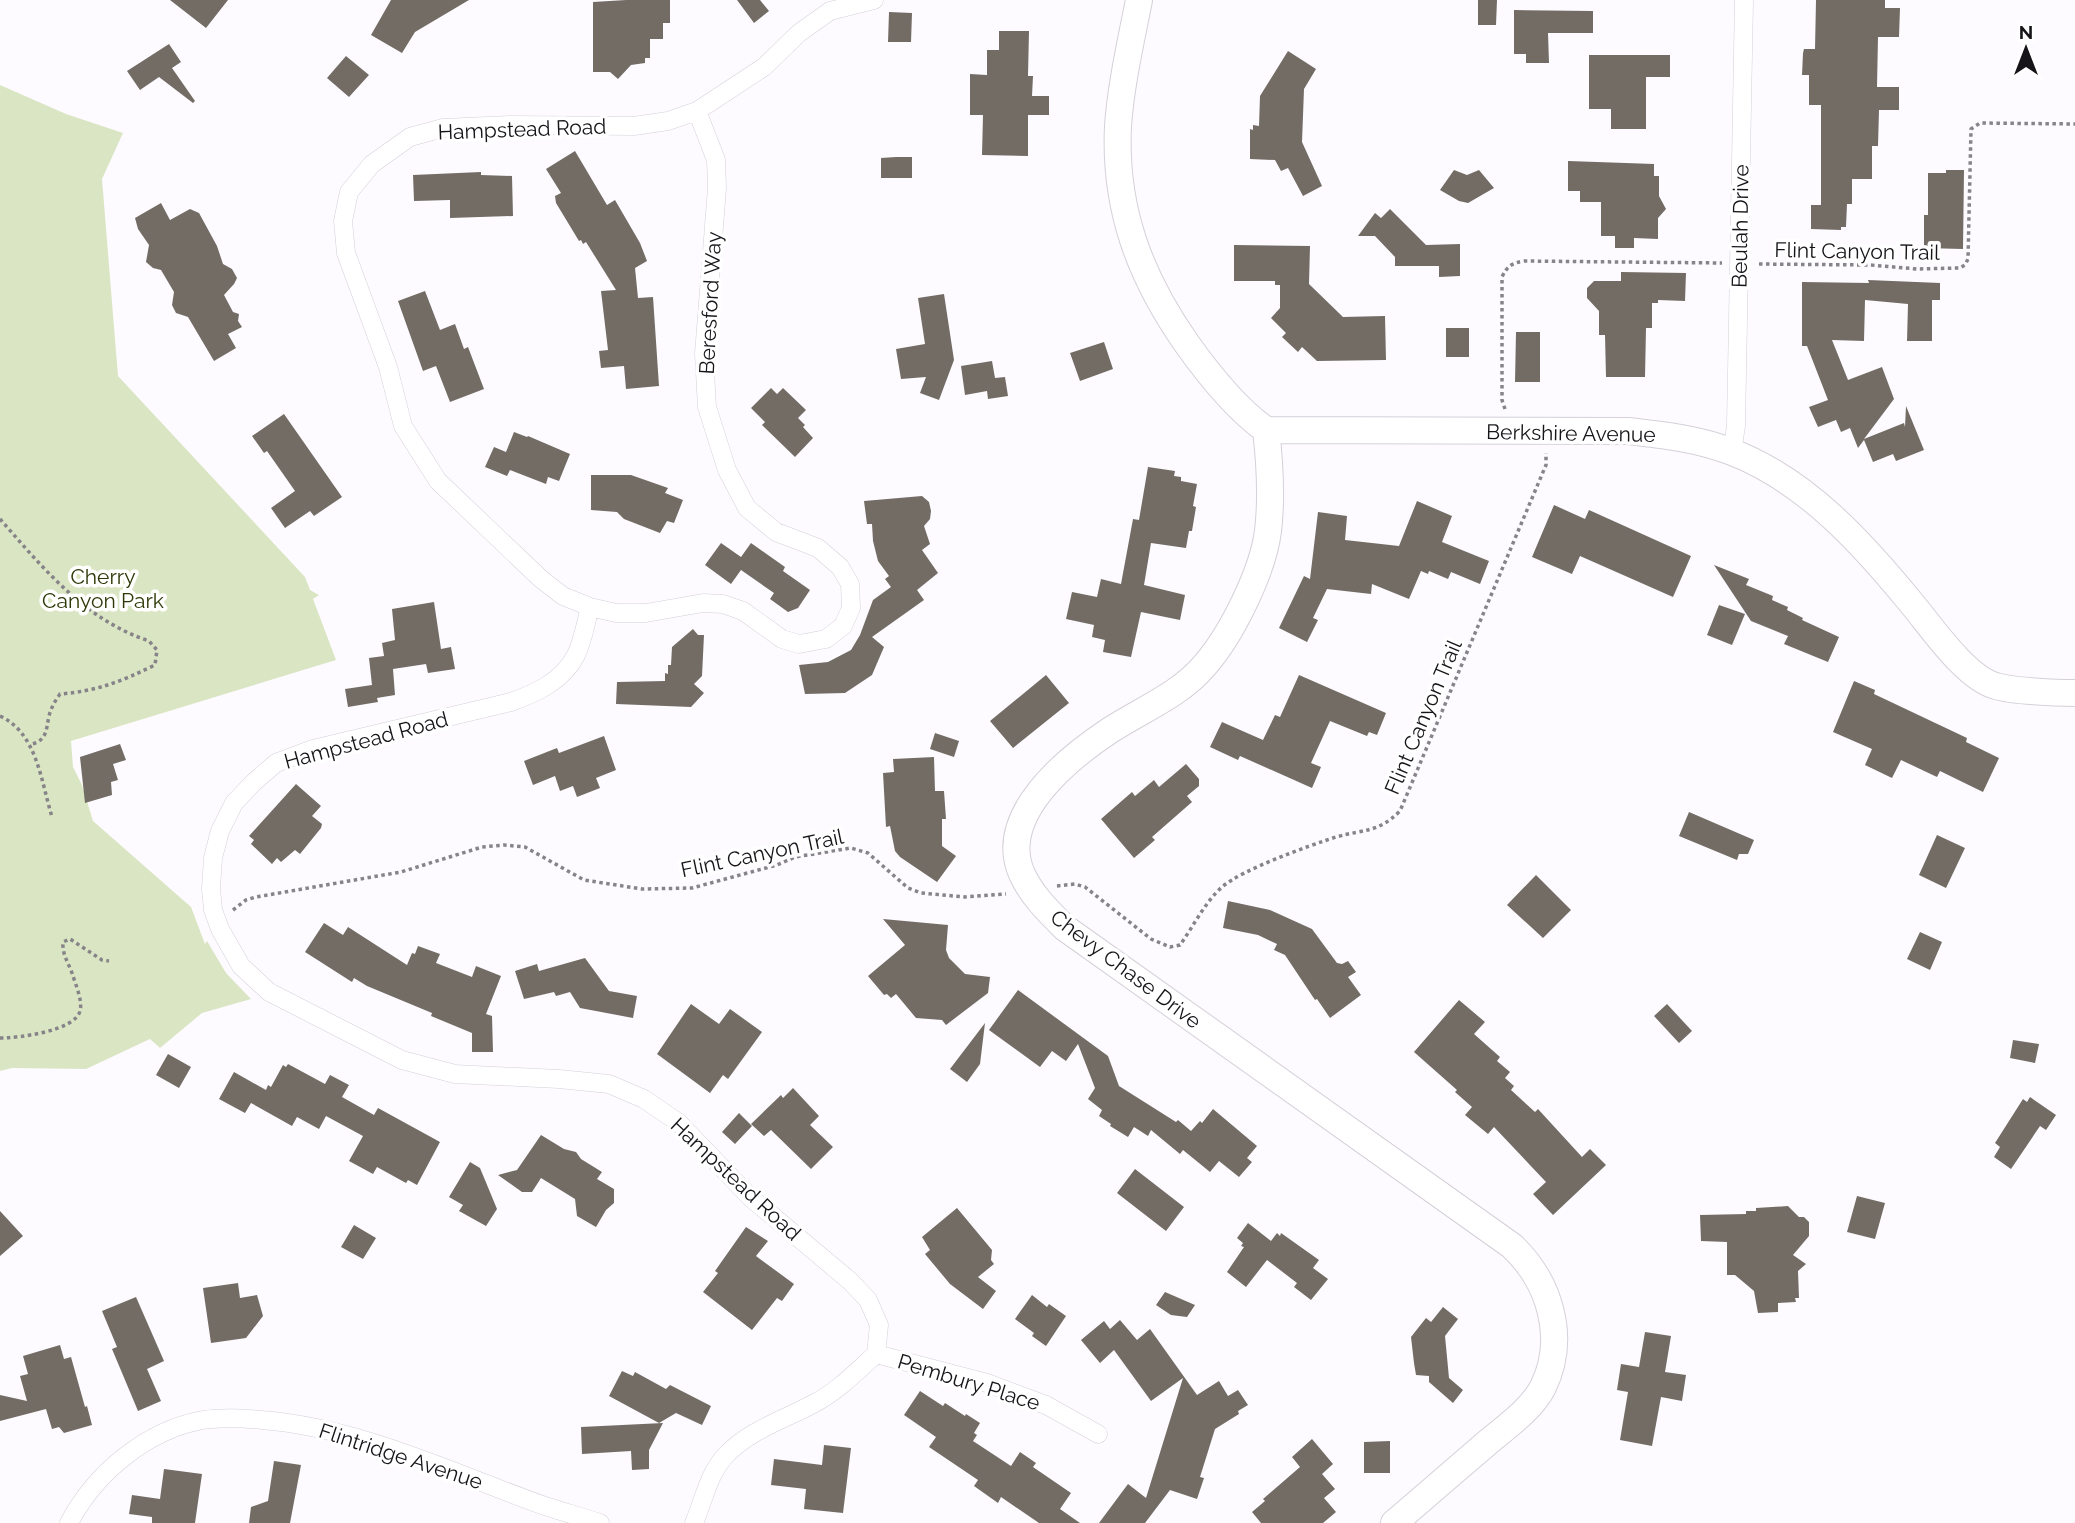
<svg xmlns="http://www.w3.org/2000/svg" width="2075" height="1523" font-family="Raleway,sans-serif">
<rect width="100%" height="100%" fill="#fdfbff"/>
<path fill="#dae5c3" d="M0 85 66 114 123 133 102 179 118 376 305 577 310 590 319 595 313 599 336 660 71 741 73 767 82 785 93 821 191 907 205 944 207 941 226 973 251 999 202 1013 160 1048 150 1039 86 1069 12 1068 0 1071Z"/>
<path fill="#726c65" d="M170 0H228L206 28Z
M391 0H469L415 32 402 53 371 35Z
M626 0H670V23H663V39H650V58H645V63L631 65 618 79 610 72H593V2Z
M737 0H760L769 11 754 23Z
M1478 0H1497L1496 25H1478Z
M1816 0H1885V8H1900L1899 37H1878L1877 87H1899V110H1879L1878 146H1872V179H1852V204H1847L1846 227H1841V230L1811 229V205H1821V105H1809V75H1802L1803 53 1804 49H1815Z
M1514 10 1593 11V33H1548L1549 63H1526V54H1514Z
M889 12 912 13 911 42H888Z
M999 31H1029L1028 76H1033L1032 96H1049V115H1028V156L982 155 983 115H970V74L987 75V50H999Z
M169 44 181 62 172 68 195 101 193 103 159 77 140 90 127 71Z
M1288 51 1316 69 1304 89 1302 142 1322 186 1303 196 1288 168 1281 171 1275 160 1250 159V129L1253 130V125L1259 126 1260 96Z
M1589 55H1670V77H1646V129H1611V109H1589Z
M346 56 369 75 349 97 327 78Z
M575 151 607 205 615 200 640 243 647 261 635 268 638 298 653 297 659 386 626 389 624 366 601 368 599 351 608 350 601 291 616 290 586 242 583 244 581 240 579 241 556 203 555 196 561 193 546 169Z
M896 157H912V178H881V158Z
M1568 161 1654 164V176H1659V196L1666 209 1658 218V239L1634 238V248H1615V236H1601V202H1580V191H1568Z
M1454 170 1467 175 1479 170 1494 188 1468 203 1459 201 1440 190Z
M1946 170H1964L1963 249 1924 248V215H1928V173H1946Z
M481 172V175L512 176 513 216 450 218V200L414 201 413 175Z
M161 203 170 220 190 209 199 213 217 246 223 264 232 269 237 278 234 284 224 295 233 312 239 314 238 321 242 327 228 334 236 348 214 361 188 317 176 313 172 305 174 292 161 270 153 268 146 262 149 245 138 229 135 218Z
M1390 209 1426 245 1460 244V276L1439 277V266H1395V257L1375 236H1358L1375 213 1381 218Z
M1234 245 1310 246 1309 284 1343 317 1385 316 1386 360 1317 361 1302 347 1298 352 1282 337 1286 333 1271 318 1280 308V285H1275V281H1234Z
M1621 272 1686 273 1685 301 1658 300V303H1652V328H1646L1645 377H1606L1605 335H1599V311L1587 298V288L1594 281H1621Z
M1868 280 1940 283V300H1932V341H1907L1908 304 1865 300 1864 341 1832 340 1848 380 1882 367 1894 399 1864 439 1904 423 1905 427 1906 406 1924 450 1896 461 1893 454 1873 462 1864 440 1858 448 1850 428 1841 432 1836 420 1818 427 1809 407 1828 400 1807 346H1802V282L1869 283Z
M425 291 440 330 455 324 464 349 468 347 484 389 450 402 436 366 423 371 398 301Z
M944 294 954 360 939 400 920 393 926 377 901 379 896 349 925 344 918 298Z
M1446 328H1469V357H1446Z
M1516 332H1540V382H1515Z
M1104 342 1113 369 1080 381 1070 353Z
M992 361 995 378 1005 377 1008 396 988 399 987 391 965 395 961 366Z
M771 388 777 394 783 388 806 410 798 418 805 425 803 427 813 438 795 457 762 425 765 422 751 408Z
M284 414 342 497 314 516 310 511 285 528 271 508 295 491 267 451 264 453 252 436Z
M514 432 527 437 528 436 570 454 559 481 548 477 546 484 510 470 507 476 485 467 494 447 506 452Z
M1148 467 1175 471 1174 476 1181 477V481L1197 484 1193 506 1196 507 1192 531H1189L1186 548 1151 543 1144 585 1185 595 1180 620 1141 612 1131 657 1103 652 1105 640 1092 637 1094 625 1066 619 1072 592 1097 597 1101 579 1121 584 1133 519 1139 520Z
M591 475H631L668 488 665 493 683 500 674 523 667 521 660 533 624 519 617 512 591 510Z
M922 496 929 502 931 511 930 519 924 526 930 544 922 550 938 573 917 590 924 600 872 637 884 647 872 675 845 693 805 694 799 665 828 662 851 650 860 635 873 600 891 587 885 579 889 576 878 561 873 541 872 524H867L864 501Z
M1417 501 1452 516 1442 542 1489 561 1480 584 1451 572 1448 579 1429 571 1428 574 1421 571 1409 599 1372 584 1371 594 1327 589 1313 618 1318 620 1307 642 1279 628 1304 576 1310 579 1318 512 1347 516 1345 540 1399 546Z
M1554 505 1585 519 1589 510 1691 556 1673 597 1580 556 1572 574 1532 557Z
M721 543 741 557 751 543 785 567 783 571 810 590 798 608 788 612 770 599 774 593 741 570 731 584 705 565Z
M1714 565 1749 579 1746 585 1773 596 1772 600 1788 607 1787 610 1803 618 1802 620 1839 637 1828 662 1784 644 1788 636 1751 621Z
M434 602 441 649 451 647 455 669 428 673 426 664 393 669 395 695 377 698 378 702 348 707 345 689 372 685 369 658 384 656 382 643 395 640 392 609Z
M1719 605 1745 614 1732 645 1707 635Z
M693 629 698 635H704L702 676 694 684 704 693 691 707 616 704 617 682 665 681V673L668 674V665H671L672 647Z
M1046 675 1069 703 1013 748 990 721Z
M1299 675 1386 713 1377 735 1369 732 1367 736 1330 721 1311 763 1321 767 1312 788 1240 756 1238 760 1210 747 1222 722 1263 740 1275 715 1280 717Z
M1854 681 1875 690 1874 694 1967 738 1966 742 1999 758 1983 792 1940 771 1937 777 1901 760 1892 778 1865 765 1872 749 1833 732Z
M935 733 959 741 954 757 930 749Z
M604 736 616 770 596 778 600 788 577 797 573 786 560 791 555 776 533 785 524 761 557 748 559 753Z
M120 744 126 760 113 764 118 780 111 782 112 795 85 803 80 757Z
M934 757 935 791H944L946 819H942V846L956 856 937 882 900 857 895 851 890 826 886 827 883 773 894 772 893 759Z
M1186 764 1199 779V786L1187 796 1192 802 1152 837 1155 840 1134 858 1101 819 1132 792 1135 796 1154 780 1159 787Z
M296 784 321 806 312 816 322 824 321 828 300 854 295 850 281 862 277 858 272 864 251 844 254 840 249 836Z
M1689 812 1754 840 1748 854H1739L1737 860 1679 836Z
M1937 835 1965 848 1946 888 1919 875Z
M1536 875 1571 910 1543 938 1507 905Z
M1228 901 1270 910 1312 929 1337 963 1342 964 1348 961 1356 972 1348 977 1361 995 1330 1018 1317 999 1315 1000 1285 955 1274 950 1277 944 1258 935 1223 928Z
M883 919 948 925 946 950 949 958 965 974 990 977 988 993 946 1025 942 1020 916 1018 896 994 891 998 887 994 884 995 868 976 905 945Z
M324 923 343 935 348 927 407 965 412 953 415 954 418 946 440 954 436 963 472 977 476 966 501 976 486 1014 492 1016 493 1052H472V1033L431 1016 432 1013 367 986 354 978 352 982 305 952Z
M1920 932 1942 942 1930 970 1907 959Z
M585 958 609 991 637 996 633 1018 580 1008 570 992 556 996 554 992 524 999 515 971 537 964 539 971Z
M1018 990 1108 1056 1119 1086 1176 1122 1178 1120 1191 1131 1200 1121 1202 1123 1213 1109 1257 1146 1247 1158 1252 1162 1239 1177 1219 1161 1210 1172 1183 1150 1180 1154 1151 1130 1148 1136 1134 1127 1128 1137 1110 1126 1111 1124 1099 1116 1102 1110 1088 1099 1095 1088 1078 1044 1066 1061 1052 1051 1040 1067 989 1030Z
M1459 1000 1485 1022 1474 1034 1500 1057 1497 1061 1510 1072 1505 1078 1514 1086 1511 1090 1535 1112 1538 1109 1582 1157 1590 1149 1606 1165 1553 1215 1533 1194 1546 1182 1494 1127 1488 1134 1465 1115 1472 1107 1455 1092 1457 1090 1414 1052Z
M691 1004 719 1024 730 1009 762 1032 728 1079 723 1075 710 1093 657 1054Z
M1667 1004 1692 1031 1679 1043 1654 1016Z
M985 1023 980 1064 967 1082 950 1069Z
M2013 1040 2039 1044 2035 1063 2010 1058Z
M168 1054 191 1067 179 1088 156 1075Z
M288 1064 325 1084 330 1075 349 1085 342 1097 374 1115 378 1108 440 1142 417 1185 408 1180 406 1183 377 1167 373 1174 349 1161 363 1136 326 1116 319 1129 297 1117 292 1126 251 1103 245 1113 219 1099 234 1072 266 1090 268 1085 271 1087 283 1065 286 1067Z
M793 1088 819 1116 810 1125 833 1147 811 1169 771 1130 764 1136 751 1124 781 1095 783 1098Z
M2030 1097 2056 1115 2046 1130 2040 1126 2011 1169 1994 1157 2000 1147 1995 1143 2023 1099 2027 1102Z
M739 1113 752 1126 735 1144 722 1132Z
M541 1135 564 1149 576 1152 581 1159 602 1172 597 1179 614 1189V1203L606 1210 596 1227 577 1216 575 1199 541 1178 532 1192H522L498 1175 517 1170Z
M470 1162 480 1168 497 1209 486 1226 459 1211 463 1205 449 1197Z
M1135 1169 1184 1207 1166 1231 1117 1193Z
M1857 1196 1885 1203 1875 1239 1847 1232Z
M1788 1206 1799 1217H1804L1809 1222V1236L1793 1255 1806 1264 1798 1271 1799 1298H1795L1796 1302 1778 1303V1312L1758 1313 1754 1291 1735 1275H1727V1242L1701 1241 1700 1215 1746 1214V1211H1756V1208Z
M957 1208 992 1250 991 1260 994 1264 978 1277 996 1291 983 1309 950 1284 925 1254 930 1250 922 1237Z
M0 1211 23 1236 0 1256Z
M1248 1223 1271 1241 1277 1233 1280 1236 1281 1233 1319 1260 1313 1268 1328 1279 1311 1300 1294 1287 1297 1283 1267 1260 1246 1287 1227 1272 1244 1247 1241 1246 1243 1243 1237 1238Z
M354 1225 376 1238 363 1259 341 1247Z
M746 1227 768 1241 756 1256 794 1284 782 1301 777 1298 752 1330 703 1292 718 1273 715 1271Z
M238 1283 240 1298 257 1295 263 1316 246 1338 211 1343 203 1288Z
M1165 1292 1195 1305 1187 1317 1171 1315 1156 1305Z
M1032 1295 1047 1307 1049 1304 1066 1316 1046 1346 1032 1336 1034 1333 1015 1319Z
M136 1297 164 1361 147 1369 161 1401 138 1411 112 1349 117 1347 102 1311Z
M1443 1307 1458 1319 1445 1336 1449 1378 1463 1390 1453 1403 1429 1382V1376L1416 1375 1414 1363 1411 1337 1426 1318 1431 1322Z
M1120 1320 1137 1340 1150 1329 1197 1395 1219 1381 1228 1396 1238 1390 1248 1405 1238 1411 1239 1414 1215 1429 1200 1477 1204 1478 1197 1499 1170 1490 1145 1523H1099L1128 1484 1146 1498 1183 1378 1151 1401 1114 1350 1100 1363 1081 1340 1104 1321 1110 1329Z
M1645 1332 1671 1336 1665 1372 1686 1375 1682 1401 1661 1397 1652 1446 1620 1440 1628 1392 1617 1390 1621 1364 1639 1367Z
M60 1345 64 1359 71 1357 85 1407 87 1406 92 1425 64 1433 59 1427 52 1429 46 1409 0 1421V1395L27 1401 20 1376 28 1374 23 1356Z
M622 1371 633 1376 635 1372 666 1389 670 1385 711 1406 702 1425 676 1413 659 1423 609 1396Z
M920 1391 943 1406 945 1403 965 1416 966 1414 980 1423 974 1433 977 1435 973 1441 1011 1466 1020 1452 1036 1463 1033 1467 1071 1493 1060 1509 1080 1523H1039L1001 1497 998 1503 974 1486 978 1480 929 1447 936 1437 904 1415Z
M663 1423 649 1450V1469L632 1470 631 1451 582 1454 581 1427Z
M1312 1439 1333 1464 1322 1474 1335 1489 1324 1498 1336 1512 1323 1523H1261L1252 1512 1265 1501 1263 1499 1300 1467 1292 1457Z
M1390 1441V1473H1364V1442Z
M824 1445 851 1448 843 1513 804 1509 806 1489 771 1485 774 1459 822 1465Z
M274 1461 301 1465 290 1523H249L251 1507 268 1501Z
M164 1469 202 1474 195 1523H152V1517L129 1514 132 1495 160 1499Z"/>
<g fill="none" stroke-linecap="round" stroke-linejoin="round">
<g stroke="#d5d0d9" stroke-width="19">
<path id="street" d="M697 111 716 160 717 188 704 354 707 407 727 470 747 508 776 532 818 548 840 567 850 584 851 608 843 626 826 639 799 644 782 639 743 611 723 604 703 603 646 613H616L590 607 563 596 541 579 438 481 403 426 388 367 346 253 343 221 349 192 372 164 410 137 443 128 510 125 634 126 668 121 697 111 764 67 799 33 830 11 874 0
M1732 452 1736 426 1744 0
M590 607C586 622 583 641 576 655 563 681 536 693 511 702L313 749 276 763 254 782 234 803 220 831 213 858 211 889 213 910 220 929 241 966 269 992 402 1060 455 1074 559 1079 609 1084 644 1099 679 1123 751 1198 850 1281 868 1300 879 1325 876 1354C856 1372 837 1392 813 1404 783 1420 750 1430 726 1455 708 1474 704 1500 694 1523
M876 1354 987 1383 1046 1405 1098 1434
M69 1523C95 1473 147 1430 203 1420 222 1417 243 1418 262 1420 361 1428 452 1473 545 1506 563 1512 582 1517 600 1523"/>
</g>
<g stroke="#d5d0d9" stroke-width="28">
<path id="secondary" d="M1139 0C1131 41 1121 84 1118 126 1114 209 1140 277 1187 344 1209 375 1235 408 1266 430 1270 464 1272 497 1268 531 1263 571 1232 634 1205 665 1180 695 1141 710 1109 731 1067 759 996 816 1022 874 1032 896 1049 912 1065 928L1512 1246C1550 1282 1567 1338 1543 1387 1532 1409 1506 1427 1487 1443 1456 1470 1425 1496 1394 1523
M1266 430 1628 431C1664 435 1699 439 1732 452 1807 481 1864 545 1913 605 1932 628 1966 678 1996 686 2012 691 2056 693 2075 693"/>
</g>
<path stroke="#868488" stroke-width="3.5" stroke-dasharray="3.5 3.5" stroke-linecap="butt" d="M1759 264 1870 265 1917 269 1960 268 1965 265 1968 259 1971 129 1980 123 2075 124
M1505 409 1502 400V277C1507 266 1512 263 1524 261L1722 263
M0 519C43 568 85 620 149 641L157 650 155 665C122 681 98 691 60 694 55 701 51 708 49 716 46 730 47 740 32 744
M0 716C37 733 41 781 52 817
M1057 886 1075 884 1085 887 1151 939 1170 947 1180 945C1193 927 1205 902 1222 887 1243 869 1308 846 1336 837 1364 829 1378 833 1400 811L1546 465V453
M233 910 246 900 256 897 401 872 482 847 504 845 525 847 584 880 642 889 692 888 777 865 795 857 851 848 868 853 908 888 921 893 965 897 1006 894
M0 1038C18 1038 75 1031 80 1011 83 1001 75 983 72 973 68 962 62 954 63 942L70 939 102 960 109 961"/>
<use href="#street" stroke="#fff" stroke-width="18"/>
<use href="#secondary" stroke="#fff" stroke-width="26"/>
</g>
<g text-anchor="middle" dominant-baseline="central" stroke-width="7" stroke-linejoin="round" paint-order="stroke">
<g font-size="21" fill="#161418" stroke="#fff">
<text transform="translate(522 129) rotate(-2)">Hampstead Road</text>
<text transform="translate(1740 226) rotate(-89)">Beulah Drive</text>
<text transform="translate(1857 251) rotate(1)">Flint Canyon Trail</text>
<text transform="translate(710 303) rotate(-87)">Beresford Way</text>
<text transform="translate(1571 433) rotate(1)">Berkshire Avenue</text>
<text transform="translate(1423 717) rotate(-67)">Flint Canyon Trail</text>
<text transform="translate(366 740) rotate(-15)">Hampstead Road</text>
<text transform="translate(762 853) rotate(-12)">Flint Canyon Trail</text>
<text transform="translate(1126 969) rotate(37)">Chevy Chase Drive</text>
<text transform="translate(736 1179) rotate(43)">Hampstead Road</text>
<text transform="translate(969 1382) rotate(17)">Pembury Place</text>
<text transform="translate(401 1456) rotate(18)">Flintridge Avenue</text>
</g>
<g font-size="21" fill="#2d3806" stroke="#fff">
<text x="103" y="576">Cherry<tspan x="103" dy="24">Canyon Park</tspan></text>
</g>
</g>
<g transform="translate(2026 49)" stroke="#ffffff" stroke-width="5" paint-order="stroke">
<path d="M0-5L12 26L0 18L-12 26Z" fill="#161418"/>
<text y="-10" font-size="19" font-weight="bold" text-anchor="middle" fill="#161418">N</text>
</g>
</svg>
